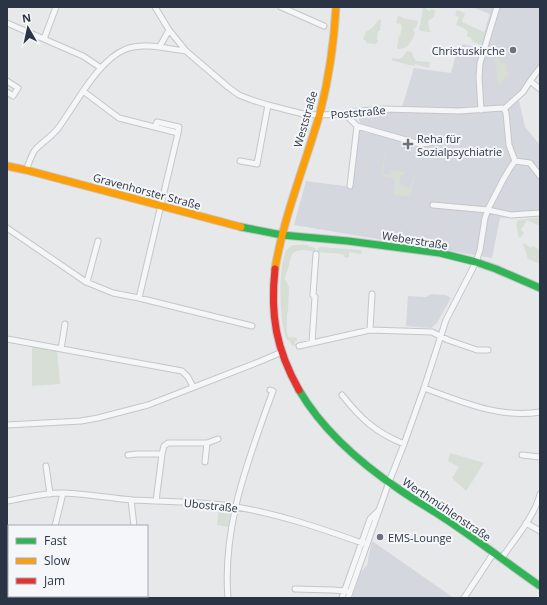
<svg xmlns="http://www.w3.org/2000/svg" width="547" height="605" font-family="'Open Sans',sans-serif">
<rect width="100%" height="100%" fill="#e6e8ea"/>
<path fill="#d4d7dd" d="M472 7H540V67L518 96 525 127 540 145V216L533 217 500 218 492 258 294 225 306 181 352 187 360 123 356 109 402 107 414 68 451 73 456 54 457 55 463 44 479 48 490 14Z
M431 294 446 295 451 298 437 323 431 328 406 326 408 296 426 297Z
M372 541 454 598H352L361 572 367 565Z"/>
<path fill="#d6ded6" d="M423 7H426V9L429 11 431 10 432 8 433 10H435L434 17 428 21 429 29 431 32H430L421 31 419 29 422 15Z
M457 10 465 13 462 22 484 32 480 45 472 41 471 38 467 36 468 33C466 28 461 27 456 25L459 17 455 15Z
M398 16 402 17V18L418 21 416 28H414L413 31 415 32C414 37 410 45 405 48 404 48 399 49 398 49L397 47 399 36H400L402 27H401V24L396 23Z
M381 19 380 31H378L377 40H378L377 43 375 44 366 43V41L363 39 366 32 374 26 378 20Z
M407 51 412 52 413 57 416 61 430 62 429 68 415 64 414 66 409 65 391 60 393 58 398 59 402 58Z
M496 58 498 59 500 62 506 63V68L509 74 498 86V85L496 65 495 63Z
M385 153H386L383 174 390 175 391 170 404 172V175H401L399 184 403 186 410 187 414 173 416 163 412 192 408 196 394 195 395 181 393 180 394 178 381 176Z
M540 217V222L539 224 540 226 527 220 521 230 524 233 521 237 519 238C518 232 515 225 518 220Z
M524 243 531 248 533 246 540 250V264L528 259 523 244Z
M293 245H307L308 246 313 247 316 249V252C308 250 298 248 292 254L287 272 286 273 285 279 289 287 288 312 287 314V327H286L288 337 297 338V341H295V344H299L298 346C294 347 291 346 290 341L287 340C279 324 278 267 286 251 288 248 290 247 293 245Z
M320 247 361 250 362 253 360 254 349 252V257L346 258 344 256 343 254 317 252 318 248Z
M32 346 57 350 60 384 32 386Z
M450 453 484 463 466 491 452 478 459 467 448 461Z
M219 508 230 510 231 511 228 527 217 525Z"/>
<g fill="none" stroke-linecap="round" stroke-linejoin="round">
<g stroke="#c4c6c8" stroke-width="7">
<path id="street" d="M155 7 169 30 186 51 228 87 239 95 252 100 268 105 303 114 319 115 345 114 361 111 383 109 459 111 502 108 505 110 506 113 509 145 515 161
M281 7 324 26
M7 23 83 56 101 68
M44 39 56 7
M160 46 169 30
M7 81 18 88 13 96 7 92
M530 81 540 89
M83 91 119 118 178 133 139 298
M504 109 523 92 530 81 540 68
M481 110 479 77 480 63 497 7
M345 114 357 126 420 144 430 143
M155 127 157 122 179 127 178 133
M240 161 257 164 268 105
M515 161 530 163 540 176
M26 170C29 164 31 155 35 150 42 142 53 136 59 127 76 104 98 60 126 49 145 42 167 49 186 51
M350 186 357 126
M433 205 488 210 511 215 540 213
M7 228 86 282 113 293 139 298 252 326
M87 282 98 241
M370 330 372 294
M7 339 182 371 188 377 193 387
M312 343 315 297 313 295 316 254
M299 346 370 330 432 332 448 340 477 350H488
M61 349 65 324
M424 388C460 401 500 419 540 412
M342 395C361 419 375 432 404 444
M7 425 81 421 98 418 148 405 261 361 282 352
M128 455 137 454H162
M522 455 540 457
M205 462 207 443
M46 466 50 494
M131 500 134 526
M7 501C26 498 45 492 64 493 87 494 110 498 133 500 168 502 202 501 236 507 279 514 320 528 362 543H367
M156 501 162 454 164 446 168 443H207L218 439
M526 523 540 531
M55 526 63 493
M501 559C514 540 535 516 540 494
M295 589 332 590 346 591
M46 596V598
M140 596V598
M228 598C222 526 249 457 273 391L270 390
M342 598 370 519 379 510
M348 598 389 482 404 444 424 388 446 320 476 262 480 250 485 218 489 207 503 180 510 168 515 161
M464 598 493 554"/>
</g>
<g stroke="#c4c6c8" stroke-width="9">
<path id="fast" d="M241 227 282 235 348 241 440 253 476 262 496 269 540 288
M299 390C323 431 360 463 400 490 413 499 427 507 441 516 475 538 507 563 540 586"/>
</g>
<g stroke="#c4c6c8" stroke-width="9">
<path id="slow" d="M7 166 26 170 241 227
M275 269C284 215 305 165 320 113 329 78 334 43 336 7"/>
</g>
<g stroke="#c4c6c8" stroke-width="9">
<path id="jam" d="M275 269C270 315 276 349 299 390"/>
</g>
<use href="#street" stroke="#f5f6f7" stroke-width="5"/>
<use href="#fast" stroke="#30b455" stroke-width="7"/>
<use href="#slow" stroke="#ff9f0a" stroke-width="7"/>
<use href="#jam" stroke="#e5322d" stroke-width="7"/>
</g>
<g fill="#6c737f" stroke="#f4f6f9" stroke-width="1.5">
<circle cx="513" cy="50" r="4"/>
<path d="M406 138h4v4h4v4h-4v4h-4v-4h-4v-4h4z"/>
<circle cx="380" cy="537" r="4"/>
</g>
<g text-anchor="middle" dominant-baseline="central" stroke-width="4" stroke-linejoin="round" paint-order="stroke">
<g font-size="11" fill="#2b3445" stroke="#f4f6f9" text-anchor="start">
<text x="505" y="50" text-anchor="end">Christuskirche</text>
<text x="417" y="138">Reha für<tspan x="417" dy="13">Sozialpsychiatrie</tspan></text>
<text x="388" y="537">EMS-Lounge</text>
</g>
<g font-size="11" fill="#2b3445" stroke="#f4f6f9">
<text transform="translate(358 112) rotate(-5)">Poststraße</text>
<text transform="translate(305 119) rotate(-74)">Weststraße</text>
<text transform="translate(147 191) rotate(15)">Gravenhorster Straße</text>
<text transform="translate(415 240) rotate(9)">Weberstraße</text>
<text transform="translate(211 505) rotate(6)">Ubostraße</text>
<text transform="translate(447 509) rotate(34)">Werthmühlenstraße</text>
</g>
</g>
<rect width="547" height="605" fill="none" stroke="#2b3445" stroke-width="16"/>
<rect x="8" y="525" width="140" height="72" fill="#f4f6f9" stroke="#a4a8b1"/>
<rect x="16" y="538" width="20" height="6" fill="#30b455" stroke="#a4a8b1"/>
<text x="44" y="545" font-size="12" fill="#2b3445">Fast</text>
<rect x="16" y="558" width="20" height="6" fill="#ff9f0a" stroke="#a4a8b1"/>
<text x="44" y="565" font-size="12" fill="#2b3445">Slow</text>
<rect x="16" y="578" width="20" height="6" fill="#e5322d" stroke="#a4a8b1"/>
<text x="44" y="585" font-size="12" fill="#2b3445">Jam</text>
<g transform="translate(28 28) rotate(351)" stroke="#f4f6f9" stroke-width="3" paint-order="stroke">
<path d="M0-3L7 15L0 10L-7 15Z" fill="#2b3445"/>
<text y="-6" font-size="11" font-weight="bold" text-anchor="middle" fill="#2b3445">N</text>
</g>
</svg>
